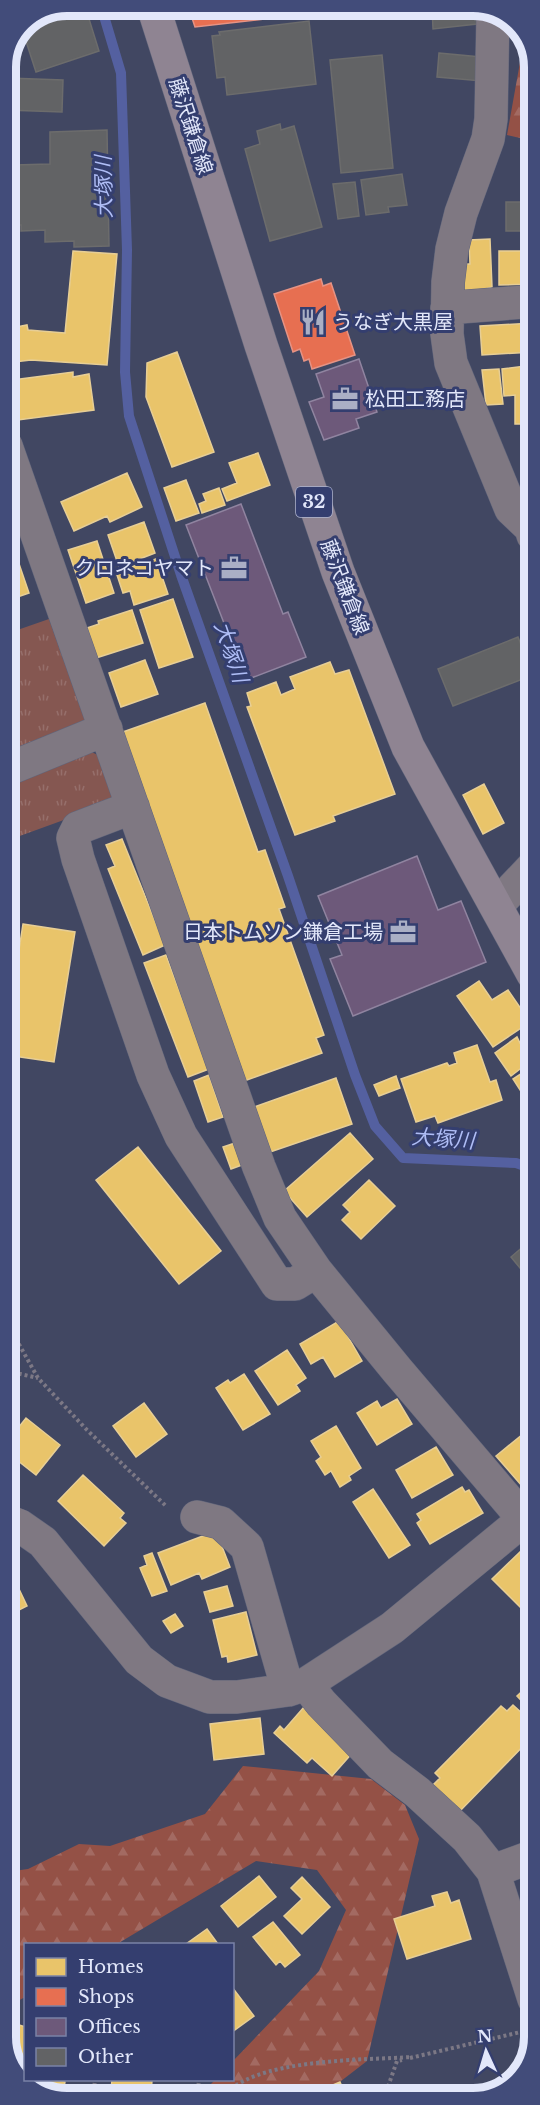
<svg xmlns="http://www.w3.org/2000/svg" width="540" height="2105" font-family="'Libre Baskerville','Noto Sans JP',serif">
<defs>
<pattern id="forest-firs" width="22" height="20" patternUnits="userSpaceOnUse" patternTransform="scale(1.5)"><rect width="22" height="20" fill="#945146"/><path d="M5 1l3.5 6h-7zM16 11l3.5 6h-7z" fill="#a36a62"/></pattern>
<pattern id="park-tufts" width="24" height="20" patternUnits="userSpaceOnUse" patternTransform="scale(1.5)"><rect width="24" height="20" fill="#855751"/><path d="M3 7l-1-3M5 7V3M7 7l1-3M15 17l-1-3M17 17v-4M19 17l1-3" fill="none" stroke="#966f6b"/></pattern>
</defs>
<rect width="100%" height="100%" fill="#414762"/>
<path fill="url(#forest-firs)" d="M524 40 533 55V141L507 135Z
M243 1766 371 1779 405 1805 419 1839 367 2061 319 2098H197L215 2080H232L233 2061 319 1971 346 1910 317 1870 256 1861 117 1944H26L25 1997 7 2007V1872L28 1869 79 1844 110 1846 205 1814Z"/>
<path fill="url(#park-tufts)" d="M49 619 87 726 6 759V634Z
M87 750 100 756 116 801 6 841V792L10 782Z"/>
<path fill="#e9c46a" stroke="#e7ce95" stroke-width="1.5" d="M490 239 492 287 488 288V292L464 293 463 264H470L469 240Z
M73 251 117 254 107 365 31 360 6 363V329L27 325 28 330 65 333Z
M499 251H533V284L499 285Z
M533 323V352L482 355 480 326Z
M177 352 214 452 172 467 146 397 147 363Z
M533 365V450H531L527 424H515V395L504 396 502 369Z
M499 369 503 404 486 405 482 370Z
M73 372V377L89 374 94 410 18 420 13 380Z
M258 453 270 485 227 501 222 489 237 483 229 463Z
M127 473 142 507 110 522 107 516 74 531 61 502Z
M186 480 199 513 176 521 164 488Z
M219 488 225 505 202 513 199 504 206 501 203 494Z
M144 522 155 553 119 567 108 535Z
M97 541 114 593 86 603 68 550Z
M15 552 29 593 6 601V555Z
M156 559 168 594 134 605 130 591 123 593 116 572Z
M173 599 193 657 159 668 140 610Z
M132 610 143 643 96 658 87 628 99 624 98 621Z
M145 660 158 694 121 707 109 673Z
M330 662 335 674 349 670 395 794 333 816 335 821 295 835 247 707 251 706 247 693 276 682 281 695 295 689 290 677Z
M205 703 258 852 265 850 285 907 279 909 324 1035 316 1038 322 1053 244 1081 120 733Z
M484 784 504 823 483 834 463 795Z
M122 839 165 945 143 955 108 869 115 866 106 845Z
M23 924 75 932 54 1062 7 1055V1027Z
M166 955 209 1069 188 1077 144 963Z
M479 981 492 1000 508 990 530 1022 493 1047 457 996Z
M533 1033V1059L511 1076 495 1053 517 1037 520 1043Z
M477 1045 490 1082 496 1080 502 1100 438 1123 435 1116 416 1122 401 1079 447 1063 449 1066 457 1063 454 1053Z
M533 1066V1110L513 1079Z
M209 1075 223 1117 208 1122 194 1081Z
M396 1076 400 1088 379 1096 374 1085Z
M336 1078 352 1124 270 1152 254 1107Z
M350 1133 373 1159 307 1217 284 1191Z
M235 1143 242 1165 231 1169 223 1147Z
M138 1147 221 1251 179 1284 96 1180Z
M369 1180 395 1206 361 1239 342 1220 350 1212 343 1205Z
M339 1321 362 1361 335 1377 323 1357 311 1364 300 1344Z
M287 1350 306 1378 296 1385 300 1391 278 1405 255 1371Z
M244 1374 270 1414 243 1430 216 1388 228 1380 230 1383Z
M397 1399 412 1424 377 1445 357 1413 377 1401 381 1408Z
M144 1403 167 1434 136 1457 113 1426Z
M26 1418 60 1445 36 1475 13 1457 8 1461 7 1460V1442Z
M534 1425V1476L522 1486 496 1456Z
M336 1426 361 1468 349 1476 351 1480 340 1487 331 1471 325 1475 316 1461 321 1457 311 1441Z
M436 1447 453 1475 412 1498 396 1470Z
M83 1475 124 1513 120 1518 126 1523 104 1546 58 1501Z
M462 1487 465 1492 469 1490 483 1513 430 1544 417 1523 421 1520 417 1514Z
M373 1489 410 1545 389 1558 353 1502Z
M216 1531 230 1567 202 1579 199 1573 171 1585 158 1553Z
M522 1550 534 1562V1621L492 1579Z
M152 1553 167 1591 152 1596 140 1568 147 1565 144 1556Z
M227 1586 233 1606 210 1612 204 1592Z
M19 1589 27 1606 7 1616V1595Z
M246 1612 257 1655 228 1662 227 1656 222 1657 213 1620Z
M175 1614 183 1626 171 1633 163 1621Z
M534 1680V1714L517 1696Z
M513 1705 534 1724V1735L459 1812 432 1786 440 1778 435 1773 501 1706 507 1711Z
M304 1707 354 1751 332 1776 312 1758 307 1763 274 1733 280 1726 284 1730Z
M260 1718 264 1754 214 1760 210 1724Z
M534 1875V1904H533L523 1880Z
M259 1876 276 1897 238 1927 221 1906Z
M302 1877 330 1907 302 1934 284 1916 302 1899 291 1888Z
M447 1892 451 1903 459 1900 471 1939 407 1959 394 1919 435 1906 432 1896Z
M273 1922 300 1955 285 1967 280 1961 276 1965 253 1937Z
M207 1929 218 1944H186Z
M232 1987 254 2016 232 2032Z
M19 2025 26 2027V2080H58L65 2082 61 2099 27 2084 11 2057Z
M112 2080H152L151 2096 132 2094V2098H110Z
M340 2082 347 2098H307L322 2092 321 2090Z"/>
<path fill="#e76f51" stroke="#e69384" stroke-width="1.5" d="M188 6H334L335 11 195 27Z
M321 279 323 286 331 283 355 355 312 369 309 359 304 361 300 349 293 352 274 294Z"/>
<path fill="#6d597a" stroke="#9084a0" stroke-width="1.5" d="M359 359 377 412 356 419 359 428 324 440 309 402 324 397 316 374Z
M241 504 283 614 288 612 306 657 246 680 186 525Z
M417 856 438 910 461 901 486 962 353 1016 330 959 342 955 318 896Z"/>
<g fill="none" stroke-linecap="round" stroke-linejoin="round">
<path stroke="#5460a0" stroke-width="10" d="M101 6 121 73 127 250 125 372 129 416 181 575 288 876 355 1075 375 1126 403 1158 516 1163 533 1169"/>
</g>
<path fill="#626365" stroke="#6c6c6c" stroke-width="1.5" d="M79 6H85L99 51 36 72 22 29 24 24Z
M432 6H476L477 24 433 29Z
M309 21 316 84 227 95 225 77 217 78 212 36 220 35 219 32Z
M439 53 481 57 482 81 437 77Z
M382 55 393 168 341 173 330 60Z
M8 78 63 80 62 112 6 110Z
M280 124 281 130 294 126 322 227 270 241 245 149 260 144 257 131Z
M107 130 109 246 74 247V241L45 242V230L21 231V225H15L14 165 50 164V132Z
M402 174 407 205 388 207 389 212 366 215 361 180Z
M355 182 359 216 338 219 333 184Z
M522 189H533V231H506V202H522Z
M518 637 533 675 453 706 438 669Z
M533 1238 534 1285 511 1257Z"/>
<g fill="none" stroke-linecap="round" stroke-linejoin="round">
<g stroke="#60657b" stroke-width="34">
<path id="minor" d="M493 12 491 119 488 139 461 213 452 249 448 282 447 334 451 363 511 509 531 528 533 535
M447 308 524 302
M6 446 259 1167 280 1218 316 1271 397 1370 534 1531
M6 770 106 729
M133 807 78 828 73 838 78 859 153 1075 181 1136 277 1284H295L316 1271
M496 906 533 867
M197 1517 221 1523 247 1547 288 1690
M7 1521 20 1526 43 1542 139 1660 167 1681 210 1697H237L288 1690 306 1684 392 1628 534 1511
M306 1684 321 1703 380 1764 417 1792 467 1838 493 1871 534 1999
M493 1871 534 1856"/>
</g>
<g stroke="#60657b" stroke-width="34">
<path id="major" d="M153 6 261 345 338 572 408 747 533 974"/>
</g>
<path stroke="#7c7885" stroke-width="4" stroke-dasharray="3 3" stroke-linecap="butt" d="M7 1323 38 1378 87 1430 167 1507
M7 1371 38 1378
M410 2058 525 2031
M93 2098 95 2080
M197 2098 199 2080
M223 2098C250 2058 366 2060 412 2057
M384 2098 397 2061 402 2060"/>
<use href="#minor" stroke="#7f7882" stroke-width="33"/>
<use href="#major" stroke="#8f8492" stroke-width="33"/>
</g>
<defs>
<g id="restaurant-bare" transform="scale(2.07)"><path d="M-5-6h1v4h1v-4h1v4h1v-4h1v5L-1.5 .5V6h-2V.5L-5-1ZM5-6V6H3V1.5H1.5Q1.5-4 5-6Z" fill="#aaafc5" stroke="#343e6f" stroke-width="2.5" paint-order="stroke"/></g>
<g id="office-bare" transform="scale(2.07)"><path d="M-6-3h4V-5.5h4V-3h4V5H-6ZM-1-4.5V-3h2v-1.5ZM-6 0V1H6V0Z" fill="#aaafc5" stroke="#343e6f" stroke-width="2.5" paint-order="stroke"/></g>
</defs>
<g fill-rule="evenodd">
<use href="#restaurant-bare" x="313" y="322"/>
<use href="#office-bare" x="345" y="399"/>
<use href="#office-bare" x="234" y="568"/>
<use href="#office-bare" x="403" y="932"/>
</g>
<g text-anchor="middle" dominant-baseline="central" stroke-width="6" stroke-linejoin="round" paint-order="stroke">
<rect fill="#343e6f" stroke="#aeb4d0" stroke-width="1.5" x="296" y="487" width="36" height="30" rx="4.5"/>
<g font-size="18" font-weight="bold" fill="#e2e7fa">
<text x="314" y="502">32</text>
</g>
<g font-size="20" fill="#e2e7fa" stroke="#343e6f">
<text transform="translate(191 126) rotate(72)">藤沢鎌倉線</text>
<text transform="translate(345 587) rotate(69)">藤沢鎌倉線</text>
</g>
<g font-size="20" fill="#e2e7fa" stroke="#343e6f" text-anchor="start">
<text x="333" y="322">うなぎ大黒屋</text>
<text x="365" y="399">松田工務店</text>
<text x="214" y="568" text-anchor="end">クロネコヤマト</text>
<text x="383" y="932" text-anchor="end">日本トムソン鎌倉工場</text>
</g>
<g font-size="21" font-style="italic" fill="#afbdf6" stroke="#343e6f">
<text transform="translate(104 187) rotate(-91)">大塚川</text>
<text transform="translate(231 652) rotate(71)">大塚川</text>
<text transform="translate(443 1139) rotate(4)">大塚川</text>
</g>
</g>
<path d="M0 0H540V2105H0ZM67 16H473A51 51 0 0 1 524 67V2037A51 51 0 0 1 473 2088H67A51 51 0 0 1 16 2037V67A51 51 0 0 1 67 16Z" fill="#424c7a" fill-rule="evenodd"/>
<path fill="none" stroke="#e2e7fa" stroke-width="8" d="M67 16H473A51 51 0 0 1 524 67V2037A51 51 0 0 1 473 2088H67A51 51 0 0 1 16 2037V67A51 51 0 0 1 67 16Z"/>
<rect x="24" y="1943" width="210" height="138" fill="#343e6f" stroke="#7a82a7" stroke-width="1.5"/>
<rect x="36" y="1958" width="30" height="18" fill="#e9c46a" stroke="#7a82a7" stroke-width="1.5"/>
<text x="78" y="1973" font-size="18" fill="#e2e7fa">Homes</text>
<rect x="36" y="1988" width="30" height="18" fill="#e76f51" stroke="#7a82a7" stroke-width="1.5"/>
<text x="78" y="2003" font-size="18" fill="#e2e7fa">Shops</text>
<rect x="36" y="2018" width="30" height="18" fill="#6d597a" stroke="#7a82a7" stroke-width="1.5"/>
<text x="78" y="2033" font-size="18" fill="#e2e7fa">Offices</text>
<rect x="36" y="2048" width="30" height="18" fill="#626365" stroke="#7a82a7" stroke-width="1.5"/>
<text x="78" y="2063" font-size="18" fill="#e2e7fa">Other</text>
<g transform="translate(486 2051) rotate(356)" stroke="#343e6f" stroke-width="4.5" paint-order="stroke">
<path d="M0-4.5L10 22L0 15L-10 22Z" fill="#e2e7fa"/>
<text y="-9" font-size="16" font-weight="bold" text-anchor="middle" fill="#e2e7fa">N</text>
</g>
</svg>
